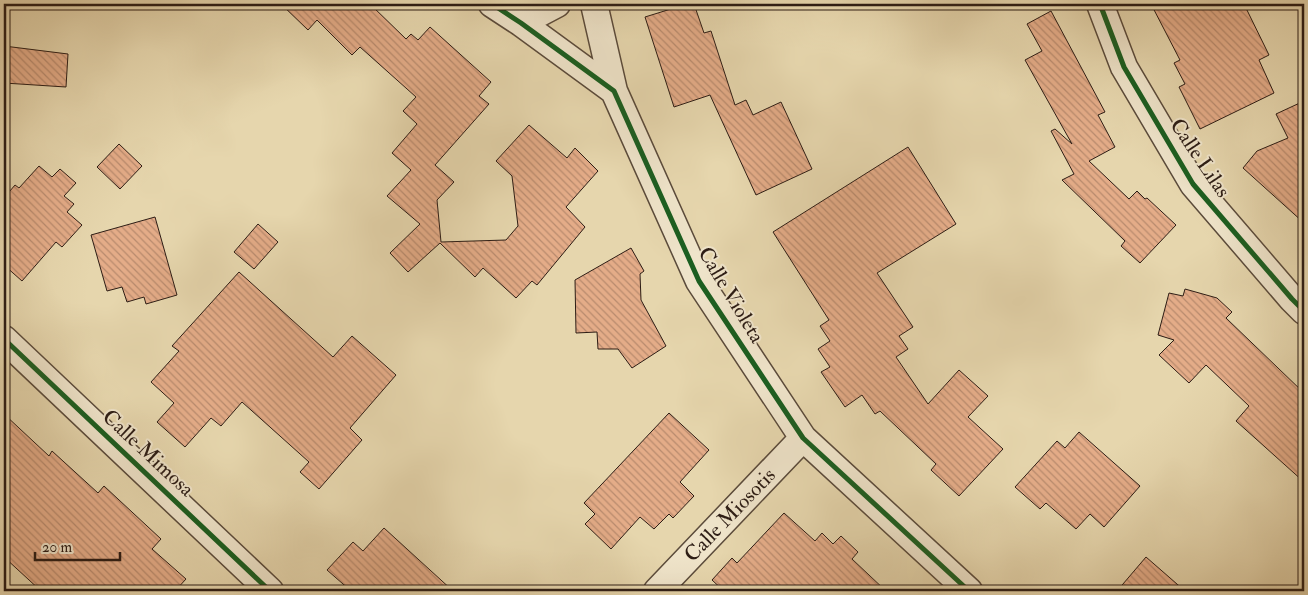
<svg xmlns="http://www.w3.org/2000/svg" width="1308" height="595" font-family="'IM FELL Double Pica',serif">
<defs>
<pattern id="building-back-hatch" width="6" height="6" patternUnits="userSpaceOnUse" patternTransform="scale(1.25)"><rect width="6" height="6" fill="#e4ac88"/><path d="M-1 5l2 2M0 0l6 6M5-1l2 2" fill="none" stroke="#b98b6e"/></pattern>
</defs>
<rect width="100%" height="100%" fill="#e6d6ad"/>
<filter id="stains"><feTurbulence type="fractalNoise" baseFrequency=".004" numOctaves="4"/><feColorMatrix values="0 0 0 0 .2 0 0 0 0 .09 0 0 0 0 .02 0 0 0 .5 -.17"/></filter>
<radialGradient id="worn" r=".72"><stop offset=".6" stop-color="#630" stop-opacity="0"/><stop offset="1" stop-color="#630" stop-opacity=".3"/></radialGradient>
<path fill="url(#building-back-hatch)" stroke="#2d1d15" d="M281 4H370L406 39 411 34 418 40 430 27 491 82 479 96 489 104 435 165 454 182 437 200 441 242 506 240 518 226 512 176 496 161 529 125 567 158 575 148 598 171 566 207 585 227 537 285 532 281 516 298 483 268 475 277 440 243 408 272 390 253 420 224 387 196 411 170 392 153 417 124 403 111 416 97 360 47 352 55 317 20 308 30Z
M687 4H694L704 33 711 31 735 105 746 100 753 115 781 102 812 169 756 195 710 95 674 107 645 17Z
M1151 4H1244L1269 55 1259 60 1274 93 1200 129 1179 87 1185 84 1174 63 1180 60Z
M1051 11 1105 112 1098 115 1115 147 1089 161 1129 199 1137 191 1145 199 1147 198 1176 225 1140 263 1121 246 1125 241 1062 180 1074 174 1051 131 1055 129 1072 144 1025 60 1042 51 1027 24Z
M4 46 68 54 66 87 4 83Z
M1304 101V223L1243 168 1257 151 1288 138 1276 114Z
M119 144 142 166 120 189 97 167Z
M908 147 956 224 877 273 913 327 899 336 908 349 896 357 928 404 959 370 988 396 968 417 1003 449 959 496 931 470 936 464 880 411 875 414 862 395 845 407 821 372 830 367 818 349 830 341 820 326 829 320 773 232Z
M39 166 52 177 60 169 76 183 64 196 74 204 67 212 82 225 62 247 56 242 22 281 4 265V198L15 185 19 188Z
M155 217 177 295 146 304 144 297 127 302 122 287 107 291 91 235Z
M258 224 278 242 254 269 234 252Z
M631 248 644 271 640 274 641 300 666 346 632 368 618 349H598L597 332 576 333 575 280Z
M239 272 333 357 352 336 396 375 350 428 362 440 319 489 300 472 309 462 242 402 221 426 211 418 185 447 157 422 174 403 151 382 179 351 172 346Z
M1185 289 1217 298 1232 312 1226 318 1304 393V482L1236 421 1249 406 1206 365 1189 383 1159 355 1174 340 1158 335 1169 293 1183 296Z
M669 413 709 450 680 482 694 496 673 518 669 514 654 529 640 517 611 549 585 524 595 514 584 503Z
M4 414 49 456 52 451 98 493 104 486 161 539 152 549 186 579 175 591H41L4 557Z
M1079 432 1140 486 1104 527 1090 514 1076 529 1046 503 1040 509 1015 487 1057 441 1065 448Z
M784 513 815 541 822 533 833 544 841 536 858 552 852 559 886 591H724L712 580 732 558 737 563Z
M384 528 453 591H351L327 570 353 542 363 551Z
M1146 557 1185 591H1117Z"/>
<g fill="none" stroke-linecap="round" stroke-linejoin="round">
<g stroke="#5b4b3b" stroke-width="29">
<path id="street" d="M492 4 521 23 614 91 699 281 803 438 969 591
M594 4 614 91
M1100 4 1124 67 1193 184 1292 299 1304 311
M521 23 557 4
M4 339 270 591
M657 591 803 438"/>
</g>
<use href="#street" stroke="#efe4ca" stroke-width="26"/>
<g stroke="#efe4ca" stroke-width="8">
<path id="cycleway" d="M492 4 521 23 614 91 699 281 803 438 969 591
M1100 4 1124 67 1193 184 1292 299 1304 311
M4 339 270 591"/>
</g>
<use href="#cycleway" stroke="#1b5e20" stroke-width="5"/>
</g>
<g text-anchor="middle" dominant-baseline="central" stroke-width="4" stroke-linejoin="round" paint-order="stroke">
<g font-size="21" fill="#2d1d15" stroke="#efe4ca">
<text transform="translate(1200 158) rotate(56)">Calle Lilas</text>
<text transform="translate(731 295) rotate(59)">Calle Violeta</text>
<text transform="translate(148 453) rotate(43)">Calle Mimosa</text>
<text transform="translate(730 515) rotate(-46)">Calle Miosotis</text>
</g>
</g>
<rect width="1308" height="595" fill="none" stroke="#e6d6ad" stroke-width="20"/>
<rect x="5" y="5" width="1298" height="585" fill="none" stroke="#2d1d15" stroke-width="2.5"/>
<rect x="10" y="10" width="1288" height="575" fill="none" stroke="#2d1d15"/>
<path d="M35 552v8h85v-8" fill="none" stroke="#2d1d15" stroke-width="2.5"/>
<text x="42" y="552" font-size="15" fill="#2d1d15" stroke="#efe4ca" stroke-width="4" paint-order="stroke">20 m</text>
<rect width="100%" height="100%" filter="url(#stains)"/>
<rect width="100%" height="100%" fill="url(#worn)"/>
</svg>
